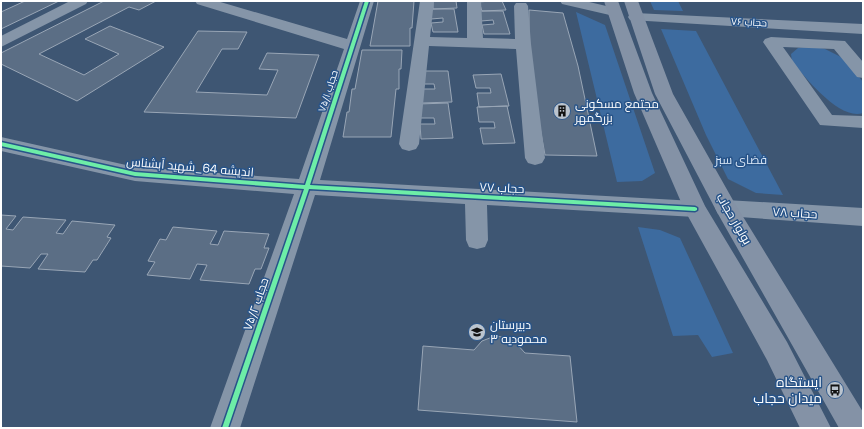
<svg xmlns="http://www.w3.org/2000/svg" width="864" height="429" font-family="'Space Grotesk',Cairo,sans-serif">
<rect width="100%" height="100%" fill="#3e5673"/>
<path fill="#3d6b9f" d="M650 1H678L683 11 654 10Z
M576 12 605 25 655 173 642 181 617 182Z
M661 29 696 31 783 195 756 193 728 179 706 135Z
M811 46 825 49 841 57 850 65 863 82V113C840 121 806 78 792 62L791 54 798 48Z
M638 227 660 230 680 238 733 353 712 357 698 335 673 336Z"/>
<path fill="#5b6e85" stroke="#99a6b6" d="M25 1H59L1 29V12Z
M104 1H156L139 10 129 7 39 54 84 75 119 54 85 39 110 26 164 47 77 101 1 64V53Z
M378 1H414L412 28H410V46H370Z
M433 1H456L457 8 433 9Z
M491 1H502L506 10 482 11 479 2Z
M430 9H454L458 32H433L431 23 443 22V18L431 19Z
M529 10 563 13 578 66 597 156 545 155 529 67Z
M479 11H503L510 34H484L482 25 494 24 493 20 481 21Z
M198 31 247 32 238 49H222L196 92 267 95 278 70 259 69 267 53 319 55 296 118 144 112Z
M362 50H402L401 69H399V89H396L391 137H343L347 112H349L352 89H355Z
M421 71H448L452 102 422 103 421 89H435L434 84H421Z
M501 74 509 106 479 107 477 93H491L490 88H476L473 75Z
M448 103 453 138 421 139 420 124H435L434 118H419L418 104Z
M507 106 515 143 483 144 480 128H495L494 122H479L477 107Z
M1 215 16 216 6 229 13 230 23 217 66 220 56 233 63 234 72 221 115 225 107 237 111 238 97 260H93L85 272 38 269 48 254H41L30 268 1 266Z
M173 227 217 231 210 244 218 245 224 231 269 234 264 248H269L261 269H255L249 284 200 280 207 265 197 264 190 279 147 275 155 262 148 261 160 239 166 240Z
M495 336 502 337 515 342 525 353 570 356 577 422 418 410 423 346 474 350 482 341Z"/>
<g fill="none" stroke-linecap="round" stroke-linejoin="round">
<path fill="#8595a8" fill-rule="evenodd" d="M70 1H88L86 4 1 47V36Z
M195 1H217L347 39 360 1H374L320 180 695 201 703 203 706 209 703 215 695 217 487 205 488 240 485 247 477 249 469 247 466 240 465 204 315 195 240 428H210L294 194 135 181 1 151V137L135 167 299 179 344 49 197 4Z
M420 1H434L430 37 467 38V1H481L483 38 515 39 514 6 516 3H526L528 6 531 44 545 158 542 163 535 165 528 163 525 158 516 49 429 46 419 144 416 149 409 151 402 149 399 144Z
M560 1H585L619 9 621 12 619 15 614 16 562 4Z
M635 13 863 24V34L630 20 628 17 630 14Z
M771 37 845 41 863 62V78L857 77 834 49 783 47 832 115 863 116V128L820 125 763 42 765 39Z
M726 200 863 208V226L726 216 718 214 715 208 718 202Z"/>
<path fill="#8492a6" fill-rule="evenodd" d="M604 1H618L652 93 705 206 787 342 831 428H800L767 360 684 209 634 93Z
M624 1H638L673 94 734 202 863 412V428H839L718 214 655 94Z"/>
<g stroke="#285489" stroke-width="3">
<path id="cycleway" d="M365 1H369L310 185 695 207 697 208V210L695 211 309 189 228 428H222L304 189 135 176 1 146V142L135 172 305 185Z"/>
</g>
<use href="#cycleway" fill="#6deda7" fill-rule="evenodd"/>
</g>
<defs>
<g id="building-disc" transform="scale(0.9)"><circle r="9.5" fill="#bbc4ce" stroke="#285489"/><path d="M-4-6H4V6H1V3H-1V6H-4ZM-2.5-4.3h1.7v1.8h-1.7ZM.8-4.3h1.7v1.8H.8ZM-2.5-1h1.7V.8h-1.7ZM.8-1h1.7V.8H.8Z" fill="#111"/></g>
<g id="school-disc" transform="scale(0.9)"><circle r="9.5" fill="#bbc4ce" stroke="#285489"/><path d="M0-5L7-2L0 1L-7-2ZM-4 1L0 2.5L4 1V4Q0 6-4 4Z" fill="#111"/></g>
<g id="bus-disc" transform="scale(0.9)"><circle r="9.5" fill="#bbc4ce" stroke="#285489"/><path d="M-5-6H5V4H4V6H2V4H-2V6H-4V4H-5ZM-3.5-4V0h7V-4ZM-3.5 1.2v1.5H-2V1.2ZM2 1.2v1.5H3.5V1.2Z" fill="#111"/></g>
</defs>
<g fill-rule="evenodd">
<use href="#building-disc" x="562" y="111"/>
<use href="#school-disc" x="477" y="332"/>
<use href="#bus-disc" x="835" y="390"/>
</g>
<g text-anchor="middle" dominant-baseline="central" stroke-width="3" stroke-linejoin="round" paint-order="stroke">
<g font-size="10" fill="#fff" stroke="#285489">
<text transform="translate(749 22) rotate(3)">حجاب ۷۶</text>
<text transform="translate(328 91) rotate(-72)">حجاب ۷۵/۱</text>
</g>
<g font-size="12" fill="#fff" stroke="#285489" text-anchor="start">
<text x="575" y="104">مجتمع مسکونی<tspan x="575" dy="14">بزرگمهر</tspan></text>
<text x="490" y="325">دبیرستان<tspan x="490" dy="14">محمودیه ۳</tspan></text>
</g>
<g font-size="12" fill="#d9e7f7" stroke="#285489">
<text x="741" y="160">فضای سبز</text>
</g>
<g font-size="12" fill="#fff" stroke="#285489">
<text transform="translate(190 167) rotate(5)">اندیشه 64_شهید آبشناس</text>
<text transform="translate(502 188) rotate(3)">حجاب ۷۷</text>
<text transform="translate(795 213) rotate(4)">حجاب ۷۸</text>
<text transform="translate(734 219) rotate(60)">بولوار حجاب</text>
<text transform="translate(256 304) rotate(-71)">حجاب ۷۵/۲</text>
</g>
<g font-size="14" fill="#fff" stroke="#285489" text-anchor="end">
<text x="822" y="382">ایستگاه<tspan x="822" dy="16">میدان حجاب</tspan></text>
</g>
</g>
<rect width="864" height="429" fill="none" stroke="#ffffff" stroke-width="4"/>
</svg>
